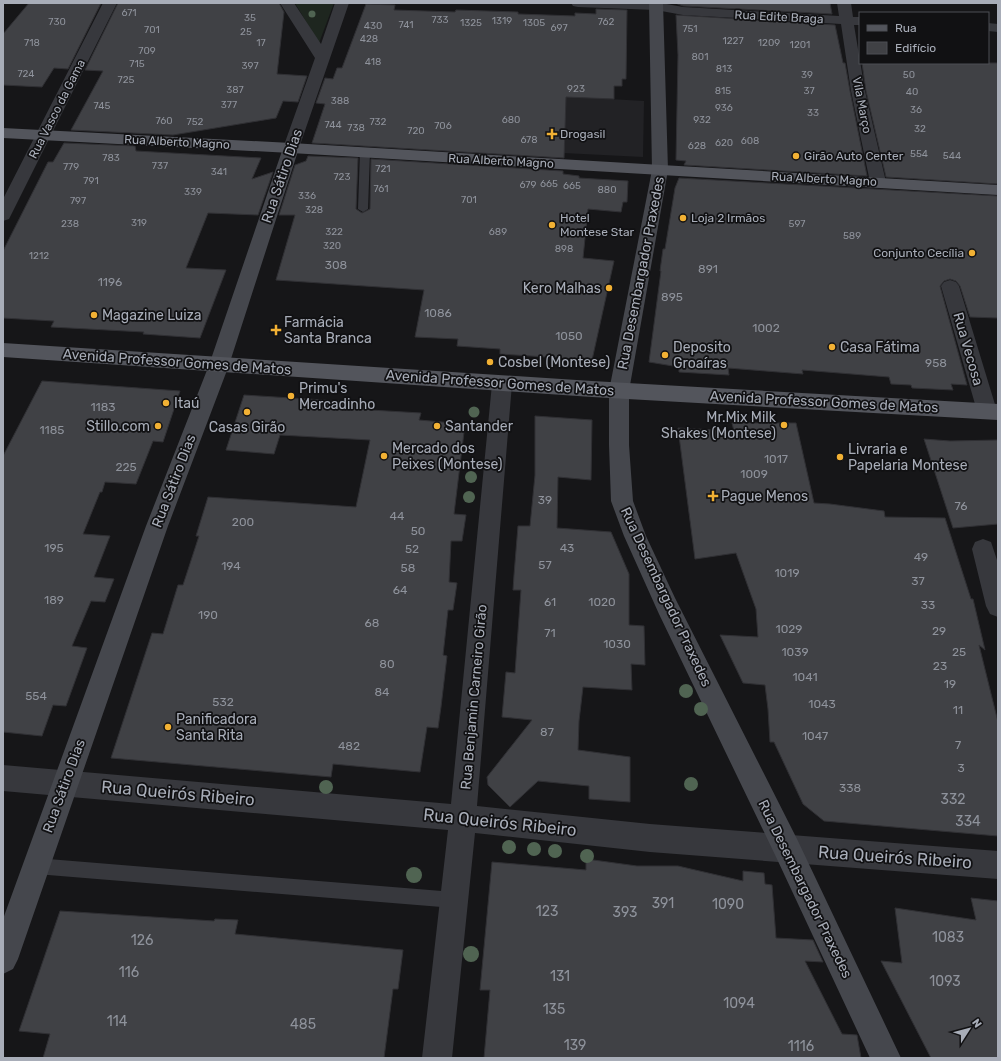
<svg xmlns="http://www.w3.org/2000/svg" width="1001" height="1061" font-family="Rubik,sans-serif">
<rect width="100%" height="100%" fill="#161618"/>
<path fill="#222225" d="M540 95 644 101 643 157 563 153Z"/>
<path fill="#1e261f" d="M295 3H334L319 43Z"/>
<path fill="#404145" stroke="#303034" d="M29 3H101L68 69 54 68 42 87 3 85V34Z
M118 3H279L284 12 277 74 307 76 298 102 283 101 276 118 173 135 71 130 103 71 85 70Z
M675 3H830L832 14 683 6Z
M366 4 395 5 394 10 455 12 456 10 518 12V14L575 16V13L596 14V9L627 10 626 79H622V86H614V99L566 97 564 158 312 143 325 104 316 103 325 78 333 79 337 68H342Z
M676 15 835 25 843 63H845L850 91 867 176 684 165 686 161 676 160 678 55Z
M862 63H998V184L886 177 866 91Z
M64 143 135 146 136 151 261 158 252 179 273 172 258 215 208 213 186 268 226 270 200 338 143 334 144 332 51 327 54 321 3 318V251L48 162H53Z
M308 156 358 158 356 209 362 213 370 209 371 159 563 171V174L579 176V178L628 181 627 202H623L621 212 588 209 583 258 614 261 592 360 500 354V349L457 346 458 339 415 337 424 290 276 280 295 215H279L295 165 306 161Z
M679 178 998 196V318L970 317 960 286 956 281 950 279 944 281 940 286 967 385 951 384 953 390 912 388 911 385 891 384 889 377 802 370 803 374 728 368 729 375 679 372V367L649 362 661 271H660L663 249H665L675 188Z
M42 381 180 391 163 442 153 441 136 484 105 482 102 492H100L83 534 110 536 94 577 114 579 105 602 91 601 72 646 87 648 66 706 53 705 42 736 3 732V456Z
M244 395 371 403 370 410 421 413 419 420 465 424 454 514 466 515 462 541H451L449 582 457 583 453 610H448L443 655 447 656 441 707 438 728 427 727 420 772 333 764 331 777 111 758 152 633 163 634 178 585H183L199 536H196L208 497 356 507 370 440 280 435 274 454 226 450Z
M535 416 592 420 591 480 558 477 557 528 611 532 629 574V625L644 626 645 665 631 664 632 690 583 687 579 721 578 750 630 757V802L589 799V786L538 781 510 807 488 785 487 777 532 720 502 717 506 672 515 673 521 590H513L514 575 518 526H530L535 475Z
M732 423H796L814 503 830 504 884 511 885 517 945 518 971 599H973L985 650 979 645 998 722V836L824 821 803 804 774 742H770L768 709 765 685 743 683 720 635 758 637 756 609 736 553 695 559 678 428 734 431Z
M924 439 950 441 998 440V524L953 528Z
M586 859 637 866H678L743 881V871L764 873 765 884 772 885 776 938 813 940 823 962 805 961 842 1034 857 1035 861 1058H484L490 990H480L492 862 586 870Z
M971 898 998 901V1058H931L881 961 902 963 895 908 976 920Z
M60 911 214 921 215 919 238 920 235 934 403 950 398 989H393L384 1058H43L50 1034 19 1031Z"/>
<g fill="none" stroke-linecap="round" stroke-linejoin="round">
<path fill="#37383d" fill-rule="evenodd" d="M365 149 370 152 368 209 363 212 358 209 360 152Z
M36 858 454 892 460 894 462 900 460 906 454 908 36 874 30 872 28 866 30 860Z"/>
<path fill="#37383d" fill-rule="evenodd" d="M103 3H117L9 219 3 221V199Z
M280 3H294L321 44 335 3H349L299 148 297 151 291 153 285 151 283 148 315 58Z
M571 3H661L683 7 839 16 837 3H851L853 17H860V25H854L865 91 886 182 884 186 878 187 872 186 870 182 851 91 841 24 683 15 656 10 578 7 573 6Z
M988 23 998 24V32L988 31Z
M950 280 956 282 959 286 997 411 994 417 987 419 980 417 977 411 941 286 944 282Z
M502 376 509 379 512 384 477 806 650 824 998 851V879L650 852 475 833 452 1058H422L448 830 3 791V765L451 804 492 384 495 379Z
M983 539 991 542 998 563V617L990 614 986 606 972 549 975 542Z"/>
<path fill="#45474d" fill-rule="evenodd" d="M649 3H663L668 170 629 391V445L633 501 646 536 675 598 797 839 901 1058H870L777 859 659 614 624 536 611 501 609 445V391L652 170Z
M291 143 297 145 299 148 229 365 168 526 18 959 13 969 3 974V919L146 526 209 365 283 148 285 145Z"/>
<path fill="#53555c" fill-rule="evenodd" d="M3 128 291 143 998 185V195L291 153 3 138Z
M3 343 592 381 998 404V420L592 397 3 357Z"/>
</g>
<g fill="#506452">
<circle cx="312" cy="14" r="3.5"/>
<circle cx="474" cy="412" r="5.5"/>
<circle cx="471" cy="477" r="6"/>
<circle cx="469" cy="497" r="6"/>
<circle cx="686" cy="691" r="7"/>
<circle cx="701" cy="709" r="7"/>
<circle cx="691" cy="784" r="7"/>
<circle cx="326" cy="787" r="7"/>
<circle cx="509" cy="847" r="7"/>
<circle cx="534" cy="849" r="7"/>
<circle cx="555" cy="851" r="7"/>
<circle cx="587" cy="856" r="7"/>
<circle cx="414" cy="875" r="8"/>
<circle cx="471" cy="954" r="8"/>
</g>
<g fill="#f2b134" stroke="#111113" stroke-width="1.5">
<path d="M550 128h4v4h4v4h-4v4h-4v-4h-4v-4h4z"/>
<circle cx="796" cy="156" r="4"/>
<circle cx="683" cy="218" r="4"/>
<circle cx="552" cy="225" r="4"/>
<circle cx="972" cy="253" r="4"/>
<circle cx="609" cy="288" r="4"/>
<circle cx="94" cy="315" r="4"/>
<path d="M274 324h4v4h4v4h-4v4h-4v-4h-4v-4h4z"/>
<circle cx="832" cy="347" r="4"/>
<circle cx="665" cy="355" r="4"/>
<circle cx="490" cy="362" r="4"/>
<circle cx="291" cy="396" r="4"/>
<circle cx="166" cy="403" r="4"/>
<circle cx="247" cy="412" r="4"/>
<circle cx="784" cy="425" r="4"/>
<circle cx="158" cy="426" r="4"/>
<circle cx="437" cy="426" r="4"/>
<circle cx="384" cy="456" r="4"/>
<circle cx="840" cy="457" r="4"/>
<path d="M711 490h4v4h4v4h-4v4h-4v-4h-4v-4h4z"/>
<circle cx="168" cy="727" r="4"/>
</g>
<g text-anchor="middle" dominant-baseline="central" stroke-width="3.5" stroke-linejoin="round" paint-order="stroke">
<g font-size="10" fill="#8e929b">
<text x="129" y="13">671</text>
<text x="250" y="18">35</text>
<text x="440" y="20">733</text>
<text x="502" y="21">1319</text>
<text x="57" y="22">730</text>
<text x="606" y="22">762</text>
<text x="471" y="23">1325</text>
<text x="534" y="23">1305</text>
<text x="406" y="25">741</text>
<text x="373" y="26">430</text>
<text x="559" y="28">697</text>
<text x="690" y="29">751</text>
<text x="152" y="30">701</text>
<text x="246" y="32">25</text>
<text x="369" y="39">428</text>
<text x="733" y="41">1227</text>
<text x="32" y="43">718</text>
<text x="261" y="43">17</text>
<text x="769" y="43">1209</text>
<text x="800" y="45">1201</text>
<text x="147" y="51">709</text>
<text x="700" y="57">801</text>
<text x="373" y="62">418</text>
<text x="137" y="64">715</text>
<text x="250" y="66">397</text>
<text x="724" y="69">813</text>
<text x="26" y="74">724</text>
<text x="807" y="75">39</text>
<text x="909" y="75">50</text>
<text x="126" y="80">725</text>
<text x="576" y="89">923</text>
<text x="235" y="90">387</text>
<text x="723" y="91">815</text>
<text x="809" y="91">37</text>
<text x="912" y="92">40</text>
<text x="340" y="101">388</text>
<text x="229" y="105">377</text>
<text x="102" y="106">745</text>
<text x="724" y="108">936</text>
<text x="916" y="110">36</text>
<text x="813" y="113">33</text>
<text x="511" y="120">680</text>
<text x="702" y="120">932</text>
<text x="164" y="121">760</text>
<text x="195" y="122">752</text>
<text x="378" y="122">732</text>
<text x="333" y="125">744</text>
<text x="443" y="126">706</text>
<text x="356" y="128">738</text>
<text x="920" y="129">32</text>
<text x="416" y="131">720</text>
<text x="529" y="140">678</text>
<text x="750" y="141">608</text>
<text x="724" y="143">620</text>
<text x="697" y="146">628</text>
<text x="919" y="154">554</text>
<text x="952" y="156">544</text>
<text x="111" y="158">783</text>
<text x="160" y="166">737</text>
<text x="71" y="167">779</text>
<text x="383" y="169">721</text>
<text x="219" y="172">341</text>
<text x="342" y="177">723</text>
<text x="91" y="181">791</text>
<text x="549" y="184">665</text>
<text x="528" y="185">679</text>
<text x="572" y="186">665</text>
<text x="381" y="189">761</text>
<text x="607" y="190">880</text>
<text x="193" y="192">339</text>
<text x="307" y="196">336</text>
<text x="469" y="200">701</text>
<text x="78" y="201">797</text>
<text x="314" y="210">328</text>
<text x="139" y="223">319</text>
<text x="70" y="224">238</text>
<text x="797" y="224">597</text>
<text x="334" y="232">322</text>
<text x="498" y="232">689</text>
<text x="852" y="236">589</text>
<text x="332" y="246">320</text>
<text x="564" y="249">898</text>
<text x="39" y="256">1212</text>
</g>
<g font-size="12" fill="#a8adb8" stroke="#111113">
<text transform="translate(779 17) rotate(3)">Rua Edite Braga</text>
<text transform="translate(862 105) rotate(79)">Vila Março</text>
<text transform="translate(57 109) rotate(-63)">Rua Vasco da Gama</text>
<text transform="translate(177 142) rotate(3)">Rua Alberto Magno</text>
<text transform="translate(501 161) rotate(3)">Rua Alberto Magno</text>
<text transform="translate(824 179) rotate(3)">Rua Alberto Magno</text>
</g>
<g font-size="12" fill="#a8adb8" stroke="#111113" text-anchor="start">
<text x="560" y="134">Drogasil</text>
<text x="804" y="156">Girão Auto Center</text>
<text x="560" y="218">Hotel<tspan x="560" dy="14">Montese Star</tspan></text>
<text x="691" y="218">Loja 2 Irmãos</text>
<text x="964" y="253" text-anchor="end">Conjunto Cecília</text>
</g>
<g font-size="12" fill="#8e929b">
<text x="336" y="265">308</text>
<text x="708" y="269">891</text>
<text x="110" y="282">1196</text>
<text x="672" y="297">895</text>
<text x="438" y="313">1086</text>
<text x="766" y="328">1002</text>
<text x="569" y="336">1050</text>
<text x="936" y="363">958</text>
<text x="103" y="407">1183</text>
<text x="52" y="430">1185</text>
<text x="776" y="459">1017</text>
<text x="126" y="467">225</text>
<text x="754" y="474">1009</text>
<text x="545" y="500">39</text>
<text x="961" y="506">76</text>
<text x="397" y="516">44</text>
<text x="243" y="522">200</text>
<text x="418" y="531">50</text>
<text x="54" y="548">195</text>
<text x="567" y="548">43</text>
<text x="412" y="549">52</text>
<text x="921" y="557">49</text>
<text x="545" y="565">57</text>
<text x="231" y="566">194</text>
<text x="408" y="568">58</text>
<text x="787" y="573">1019</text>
<text x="918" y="581">37</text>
<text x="400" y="590">64</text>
<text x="54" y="600">189</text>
<text x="550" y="602">61</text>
<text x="602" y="602">1020</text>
<text x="928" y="605">33</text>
<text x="208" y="615">190</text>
<text x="372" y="623">68</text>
<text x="789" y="629">1029</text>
<text x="939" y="631">29</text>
<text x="550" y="633">71</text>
<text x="617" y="644">1030</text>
<text x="795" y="652">1039</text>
<text x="959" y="652">25</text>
<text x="387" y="664">80</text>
<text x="940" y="666">23</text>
<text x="805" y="677">1041</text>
<text x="950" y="684">19</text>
<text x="382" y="692">84</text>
<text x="36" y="696">554</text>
<text x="223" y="702">532</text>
<text x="822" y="704">1043</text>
<text x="958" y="710">11</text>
<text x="547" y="732">87</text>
<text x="815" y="736">1047</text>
<text x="958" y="745">7</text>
<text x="349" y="746">482</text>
<text x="961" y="768">3</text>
<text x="850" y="788">338</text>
</g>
<g font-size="14" fill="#a8adb8" stroke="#111113">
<text transform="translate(282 176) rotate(-71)">Rua Sátiro Dias</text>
<text transform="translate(641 273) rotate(-79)">Rua Desembargador Praxedes</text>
<text transform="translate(968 349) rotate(74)">Rua Vecosa</text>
<text transform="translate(177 362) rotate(4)">Avenida Professor Gomes de Matos</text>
<text transform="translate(500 383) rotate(4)">Avenida Professor Gomes de Matos</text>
<text transform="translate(824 402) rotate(3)">Avenida Professor Gomes de Matos</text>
<text transform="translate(174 481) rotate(-69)">Rua Sátiro Dias</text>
<text transform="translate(666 597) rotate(65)">Rua Desembargador Praxedes</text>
<text transform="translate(474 697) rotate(-85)">Rua Benjamin Carneiro Girão</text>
<text transform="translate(64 786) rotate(-70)">Rua Sátiro Dias</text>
<text transform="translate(805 889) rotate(64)">Rua Desembargador Praxedes</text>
</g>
<g font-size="14" fill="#a8adb8" stroke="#111113" text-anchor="start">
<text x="601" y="288" text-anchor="end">Kero Malhas</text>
<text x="102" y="315">Magazine Luiza</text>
<text x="284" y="322">Farmácia<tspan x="284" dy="16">Santa Branca</tspan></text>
<text x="673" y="347">Deposito<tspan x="673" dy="16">Groaíras</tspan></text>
<text x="840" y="347">Casa Fátima</text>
<text x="498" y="362">Cosbel (Montese)</text>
<text x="299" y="388">Primu's<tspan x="299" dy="16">Mercadinho</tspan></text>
<text x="174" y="403">Itaú</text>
<text x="776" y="417" text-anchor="end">Mr.Mix Milk<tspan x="776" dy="16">Shakes (Montese)</tspan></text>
<text x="150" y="426" text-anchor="end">Stillo.com</text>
<text x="445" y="426">Santander</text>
<text x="247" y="427" text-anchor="middle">Casas Girão</text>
<text x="392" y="448">Mercado dos<tspan x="392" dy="16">Peixes (Montese)</tspan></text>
<text x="848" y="449">Livraria e<tspan x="848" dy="16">Papelaria Montese</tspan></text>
<text x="721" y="496">Pague Menos</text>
<text x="176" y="719">Panificadora<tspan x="176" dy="16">Santa Rita</tspan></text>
</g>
<g font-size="14" fill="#8e929b">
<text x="953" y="799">332</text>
<text x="968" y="821">334</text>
<text x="663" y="903">391</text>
<text x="728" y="904">1090</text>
<text x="547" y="911">123</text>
<text x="625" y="912">393</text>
<text x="948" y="937">1083</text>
<text x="142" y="940">126</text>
<text x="129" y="972">116</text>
<text x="560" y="976">131</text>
<text x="945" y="981">1093</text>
<text x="739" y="1003">1094</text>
<text x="554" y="1009">135</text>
<text x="117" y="1021">114</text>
<text x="303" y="1024">485</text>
<text x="575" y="1045">139</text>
<text x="801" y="1046">1116</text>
</g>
<g font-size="17" fill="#a8adb8" stroke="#111113">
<text transform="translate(178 793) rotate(5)">Rua Queirós Ribeiro</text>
<text transform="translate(500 822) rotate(6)">Rua Queirós Ribeiro</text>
<text transform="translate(895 857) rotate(4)">Rua Queirós Ribeiro</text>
</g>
</g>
<rect width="1001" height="1061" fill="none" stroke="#a8adb8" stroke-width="8"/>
<rect x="859" y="12" width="130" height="52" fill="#111113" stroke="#4d4f55"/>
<rect x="867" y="25" width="20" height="6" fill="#53555c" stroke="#4d4f55"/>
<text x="895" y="32" font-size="12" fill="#a8adb8">Rua</text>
<rect x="867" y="42" width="20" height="12" fill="#404145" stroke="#4d4f55"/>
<text x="895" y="52" font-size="12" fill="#a8adb8">Edifício</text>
<g transform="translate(969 1029) rotate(54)" stroke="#111113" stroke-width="3" paint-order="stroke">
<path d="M0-3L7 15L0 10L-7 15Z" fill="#a8adb8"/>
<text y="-6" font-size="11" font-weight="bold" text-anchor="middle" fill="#a8adb8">N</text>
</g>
</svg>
